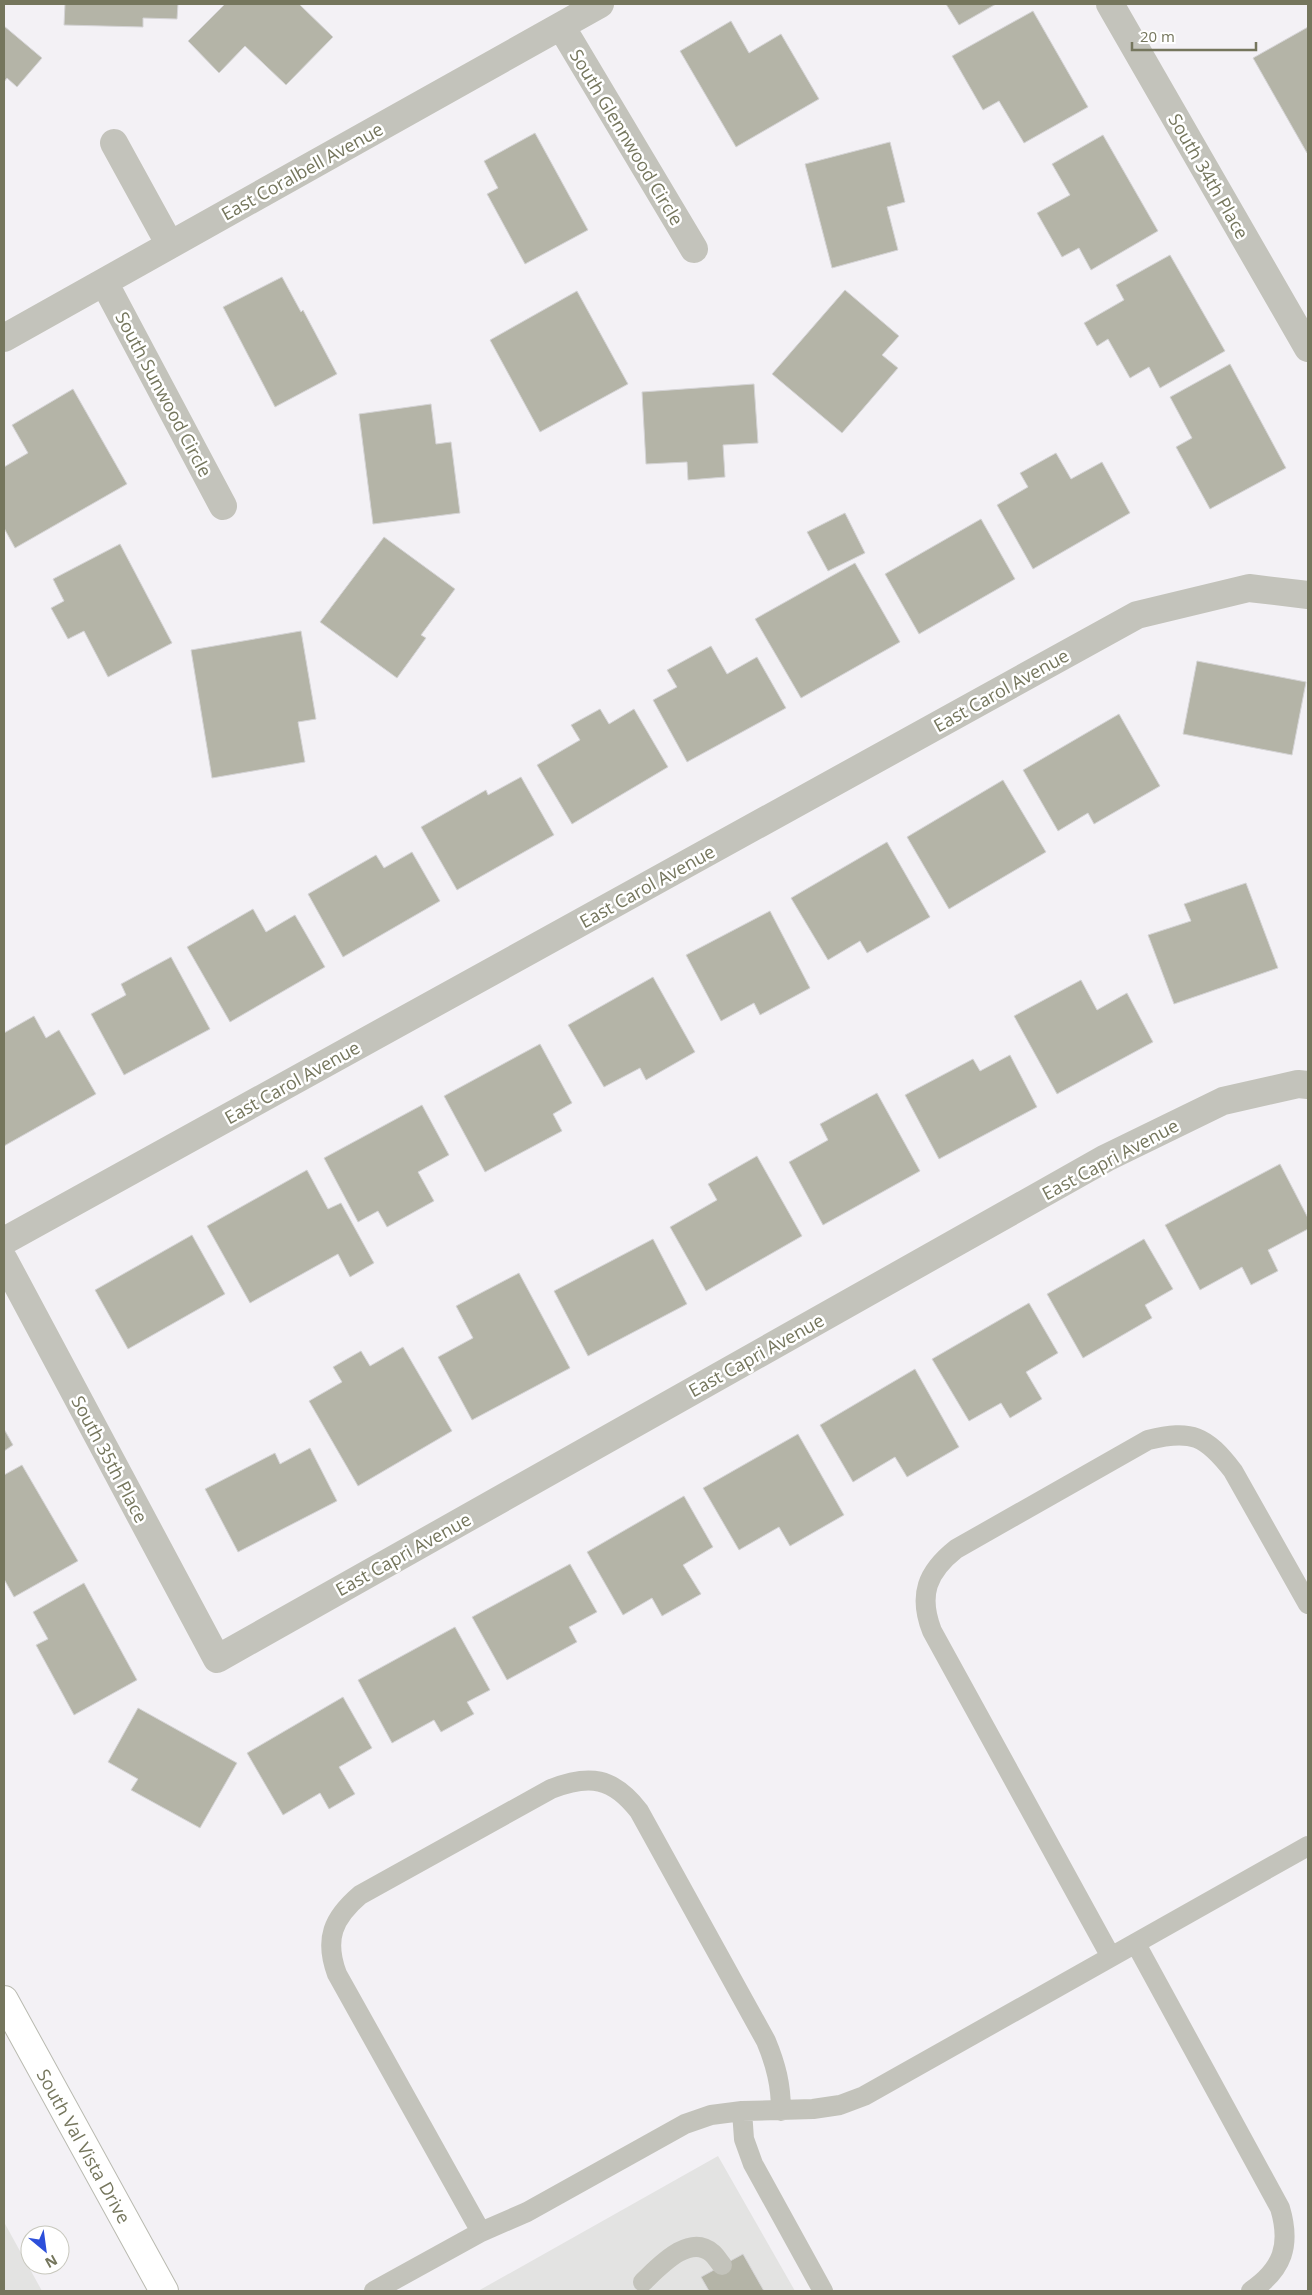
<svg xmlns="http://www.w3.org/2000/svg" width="1312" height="2295" font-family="'Open Sans',sans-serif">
<rect width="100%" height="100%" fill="#f3f1f5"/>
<path fill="#e3e3e2" d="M718 2156 795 2291H478Z
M4 2222 42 2291H4Z"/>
<path fill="#b4b4a7" stroke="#d5d4d6" d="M65 4H178L177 19 143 18V27L64 25Z
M225 4H299L333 37 286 85 245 46 219 73 188 41Z
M946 4H996L959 25Z
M1033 11 1088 107 1024 143 999 101 983 110 952 56Z
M731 21 749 53 781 34 819 99 736 147 680 51Z
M4 26 42 58 17 87 7 78 4 82Z
M1308 27V152L1307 153 1253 58Z
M535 133 588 230 525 264 487 194 498 188 484 161Z
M1103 135 1158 231 1091 270 1079 248 1062 257 1037 213 1070 195 1052 164Z
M890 142 905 202 887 207 898 250 832 268 805 164Z
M1170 255 1225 351 1160 388 1149 367 1130 378 1108 339 1097 346 1084 323 1124 300 1116 285Z
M282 277 301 312 303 310 337 374 275 407 223 307Z
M845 290 899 336 882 355 898 368 842 433 772 374Z
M577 291 628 384 540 432 490 340Z
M1230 364 1286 468 1210 509 1176 447 1192 438 1170 397Z
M754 384 758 443 723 445 725 477 688 480 687 462 646 464 642 392Z
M73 389 127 484 15 548 4 528V467L28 453 12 425Z
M431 404 436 444 451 442 460 513 373 524 359 414Z
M1056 453 1071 479 1102 462 1130 513 1033 569 997 505 1028 487 1020 473Z
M845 513 865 553 828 571 807 532Z
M981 519 1015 579 919 634 885 574Z
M384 537 455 589 421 635 426 638 397 678 320 622Z
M120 544 172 643 108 677 84 631 68 639 51 608 64 601 53 579Z
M855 563 900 642 801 698 755 619Z
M301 631 316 719 298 722 305 762 212 778 191 650Z
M711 646 727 674 757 657 786 708 687 762 653 700 677 687 667 670Z
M1197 661 1306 682 1292 755 1183 734Z
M600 709 609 724 634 709 668 767 572 824 537 765 580 740 571 725Z
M1119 714 1160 786 1094 824 1088 813 1058 831 1023 770Z
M521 777 554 835 457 890 421 827 486 790 488 795Z
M1003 780 1046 852 949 909 907 837Z
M887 842 930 917 867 953 860 941 828 960 791 898Z
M412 852 440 901 343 957 308 894 376 855 384 868Z
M1246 883 1278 968 1174 1004 1148 935 1191 921 1184 904Z
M253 909 266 932 295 915 325 967 230 1022 187 947Z
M770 911 810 988 760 1015 754 1003 721 1021 686 955Z
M171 957 210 1029 124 1075 91 1014 126 995 121 984Z
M653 977 695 1052 646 1080 640 1068 604 1087 568 1025Z
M1081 980 1097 1010 1127 993 1153 1042 1057 1094 1014 1016Z
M34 1016 46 1038 59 1030 96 1094 4 1146V1033Z
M540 1044 572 1103 553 1114 562 1131 485 1172 444 1096Z
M1010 1055 1037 1107 939 1159 905 1095 973 1059 980 1071Z
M877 1093 920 1171 823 1225 789 1162 828 1140 820 1124Z
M422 1105 449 1155 418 1172 434 1201 387 1227 378 1211 358 1222 324 1158Z
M757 1156 802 1236 706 1291 670 1227 717 1200 708 1184Z
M1280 1164 1308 1218V1229L1268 1250 1278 1271 1251 1285 1242 1267 1200 1290 1165 1225Z
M307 1170 328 1209 341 1203 374 1263 350 1277 338 1254 250 1303 207 1226Z
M192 1235 225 1294 128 1349 95 1290Z
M653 1239 687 1304 588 1356 554 1291Z
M1144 1239 1173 1289 1145 1305 1152 1318 1083 1358 1047 1294Z
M519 1273 570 1368 472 1420 438 1357 473 1338 456 1306Z
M1029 1303 1058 1353 1026 1372 1042 1399 1010 1418 1001 1403 969 1421 932 1359Z
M403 1347 452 1431 358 1486 309 1401 342 1382 333 1367 361 1351 370 1366Z
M915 1369 959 1447 907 1477 895 1457 853 1482 820 1425Z
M4 1429 13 1445 4 1451Z
M798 1434 844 1515 790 1546 779 1527 739 1550 703 1488Z
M310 1448 337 1501 238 1552 205 1489 275 1453 280 1464Z
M22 1465 78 1561 14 1597 4 1579V1475Z
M684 1496 713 1547 683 1565 701 1594 662 1616 652 1598 623 1615 587 1552Z
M570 1564 597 1612 569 1627 577 1642 507 1680 472 1617Z
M84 1583 137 1680 74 1715 36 1645 48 1639 33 1612Z
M455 1627 490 1690 467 1702 474 1714 441 1732 434 1720 392 1743 358 1680Z
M343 1697 372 1748 339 1767 355 1794 329 1809 320 1793 283 1815 247 1753Z
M138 1708 237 1763 200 1828 131 1790 138 1779 108 1762Z
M743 2254 764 2291H709L701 2277Z"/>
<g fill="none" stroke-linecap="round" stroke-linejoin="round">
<g stroke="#b9bab0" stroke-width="30">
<path id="secondary" d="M4 2000 164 2291"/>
</g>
<path stroke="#c3c3bb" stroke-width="20" d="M1136 1944 1280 2208C1291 2245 1283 2269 1251 2291
M1111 1957 932 1631C918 1595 927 1572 956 1549L1148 1440C1192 1429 1206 1436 1233 1471L1308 1604
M742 2111 744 2139 753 2164 823 2291
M481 2232 337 1974C324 1939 333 1918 360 1895L551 1789C589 1774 613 1777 639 1811L766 2041C776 2065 781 2085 781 2111
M643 2282C659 2267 689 2233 712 2253 716 2256 719 2262 722 2265
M374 2291 481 2232 527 2212 685 2124 711 2115 742 2111 813 2109 840 2105 864 2096 1308 1846"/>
<path stroke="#c3c3bb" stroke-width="28" d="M1110 4 1308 348
M561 26 694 249
M114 143 170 245
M104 282 223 506
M4 338 600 4
M4 1241 1137 615 1249 588 1308 595
M4 1260 217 1659 1106 1158 1223 1101 1298 1084 1308 1085"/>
<use href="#secondary" stroke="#fff" stroke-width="28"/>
</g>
<g text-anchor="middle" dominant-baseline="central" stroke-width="5" stroke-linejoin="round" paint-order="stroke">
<g font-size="18" fill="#75765d" stroke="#fff">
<text transform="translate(627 137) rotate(59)">South Glennwood Circle</text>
<text transform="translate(302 171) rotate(-29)">East Coralbell Avenue</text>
<text transform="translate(1209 176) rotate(60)">South 34th Place</text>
<text transform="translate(164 394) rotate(62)">South Sunwood Circle</text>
<text transform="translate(1001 690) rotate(-29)">East Carol Avenue</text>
<text transform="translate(647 886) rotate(-29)">East Carol Avenue</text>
<text transform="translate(292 1082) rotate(-29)">East Carol Avenue</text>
<text transform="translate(1110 1159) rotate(-28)">East Capri Avenue</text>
<text transform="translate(756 1355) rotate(-29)">East Capri Avenue</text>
<text transform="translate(110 1459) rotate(62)">South 35th Place</text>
<text transform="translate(403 1554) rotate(-29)">East Capri Avenue</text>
<text transform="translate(84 2146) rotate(61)">South Val Vista Drive</text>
</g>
</g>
<rect width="1312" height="2295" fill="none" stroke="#75765d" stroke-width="10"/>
<g transform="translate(45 2250) rotate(151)"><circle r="24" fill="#ffffff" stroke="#c8c8be"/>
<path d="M0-4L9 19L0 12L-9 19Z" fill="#2c4fda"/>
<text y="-8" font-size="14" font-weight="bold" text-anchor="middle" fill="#75765d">N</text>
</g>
<path d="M1132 42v8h124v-8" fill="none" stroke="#75765d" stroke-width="2.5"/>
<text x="1140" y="42" font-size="15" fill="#75765d" stroke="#ffffff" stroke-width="4" paint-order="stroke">20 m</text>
</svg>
